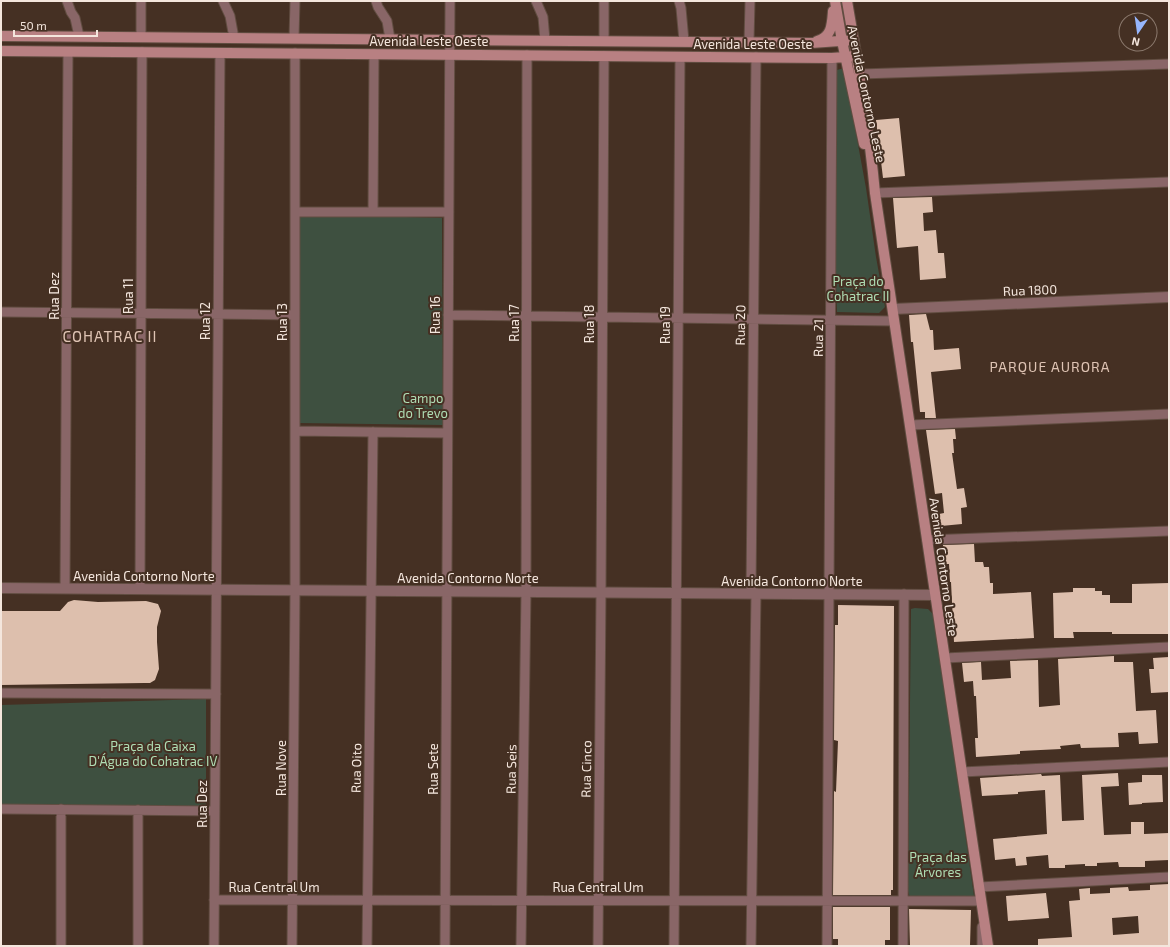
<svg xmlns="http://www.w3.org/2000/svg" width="1170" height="947" font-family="'Exo 2',sans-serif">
<rect width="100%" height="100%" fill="#453023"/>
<path fill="#3e5040" d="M844 68 866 188 876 257 885 307 879 313 837 312 833 194 837 70Z
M300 214 442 218 443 425 299 423 298 233Z
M915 608 928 609 934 615 974 896 910 898 908 891 911 609Z
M206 699V807L1 804V705Z"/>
<path fill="#ddbfad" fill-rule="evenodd" d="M899 118 905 176 883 178 876 120Z
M932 197 933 212 923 213 924 231 936 230 938 253H944L946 278 920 280 918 246 897 248 893 198Z
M926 314 930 330H933L934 350 959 348 961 369 931 372 936 418H925V412H920L913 342H911L909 315Z
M955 429 956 439H953L954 453H952L957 489 964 488 967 507 961 508 962 524 941 526 939 514 944 513 942 493 935 494 926 430Z
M974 544 975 562H983L984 567H989L990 583H993V594L1031 592 1034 638 954 642 951 582H950L949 564H944L943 545Z
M1169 583V634H1112V632H1073L1074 638H1054L1053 593 1073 592V588H1095V591H1102V595H1110V603H1132V584Z
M74 600 98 602 146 601 158 604 161 611 157 627V642L159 669 155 680 150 683H144L1 685V611H60L68 602Z
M838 605 894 606 893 882V890H891V895H833L834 791 836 792 838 741 834 740 835 625H838Z
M1114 656V662H1133L1136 711 1156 710 1158 743 1139 744 1138 732 1118 733 1119 747 1081 748 1080 744 1060 746 1061 749 1020 751V754L976 757 975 738H978L976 696H974L973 681 964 682 962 663 981 662 982 680 1011 678 1010 661 1038 660 1039 707 1060 705 1058 659Z
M1169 657V692L1151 693 1149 669H1154L1153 658Z
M1118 773 1119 786 1101 787 1104 835 1131 834V822H1144V834L1169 833V860L1145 861V867H1119L1118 862 1097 863V866H1085V864L1065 865V868H1049L1048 855 1026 857 1027 865 1016 866 1015 858 995 860 993 839 1047 834 1045 790 1018 792V794L982 796 980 778 1041 774 1042 776 1060 775 1062 821 1084 820 1082 775Z
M1142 775H1162L1163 802 1142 803V804L1129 805 1128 783 1142 782Z
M1169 884V946H1038V939L1072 937 1069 901 1080 900 1079 889 1090 888V894L1110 893V888L1128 887 1129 891 1150 890V885ZM1138 916 1139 933 1113 935 1112 918Z
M1046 893 1049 918 1008 921 1006 896Z
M833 907H890V940H885V946H838V939H833Z
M909 909 971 910 970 946H910Z"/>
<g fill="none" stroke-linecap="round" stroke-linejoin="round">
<g stroke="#614d41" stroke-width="11">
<path id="minor" d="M67 1 71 12 75 18 79 36
M223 1 230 16 234 38
M376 1 378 7 387 21 390 39
M536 1 543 17 545 40
M604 1V41
M679 1 681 8 684 41
M141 37V1
M294 38 295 1
M749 42 750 1
M860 74 1169 64
M875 193 1169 182
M295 212H449
M373 212 374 54
M1 312 295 315
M448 315 894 321
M910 425 1169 414
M295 431 447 433
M927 540 1169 531
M65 588 68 52
M140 589 142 52
M751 593 756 57
M945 658 1169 647
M1 693 216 694
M962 772 1169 762
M1 809 215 811
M979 887 1169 877
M214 900 981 901
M61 946V809
M138 946V810
M214 946 220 53
M292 946 295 590V53
M367 946 373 432
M445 946 450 1
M521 946 526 592 527 55
M598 946 601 592 604 56
M674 946 680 57
M751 946 756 593
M827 946 832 58
M903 946 904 594
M982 946V927"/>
</g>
<g stroke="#614d41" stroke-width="12">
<path id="tertiary" d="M893 309 1169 297
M1 588 935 595"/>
</g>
<g stroke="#614d41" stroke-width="12">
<path id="secondary" d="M835 1 842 41 864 144
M847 1C858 65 869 128 875 193L988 946
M1 36 811 43 854 40
M817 41C832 37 832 24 833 11
M1 51 832 58 857 56"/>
</g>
<use href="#minor" stroke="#896667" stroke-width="9"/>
<use href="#tertiary" stroke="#896667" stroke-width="10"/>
<use href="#secondary" stroke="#b88082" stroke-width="10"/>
</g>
<g text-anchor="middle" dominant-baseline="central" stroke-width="4" stroke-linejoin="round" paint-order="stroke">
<g font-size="13" fill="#f4e6dd" stroke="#453023">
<text x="429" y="41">Avenida Leste Oeste</text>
<text x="753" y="44">Avenida Leste Oeste</text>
<text transform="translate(867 94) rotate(78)">Avenida Contorno Leste</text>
<text transform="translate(1030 290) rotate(-2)">Rua 1800</text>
<text transform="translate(54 296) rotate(-90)">Rua Dez</text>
<text transform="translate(128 296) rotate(-90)">Rua 11</text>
<text transform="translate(435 315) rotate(-90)">Rua 16</text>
<text transform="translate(205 321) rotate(-90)">Rua 12</text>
<text transform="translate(282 322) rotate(-90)">Rua 13</text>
<text transform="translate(514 323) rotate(-90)">Rua 17</text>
<text transform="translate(589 324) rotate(-90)">Rua 18</text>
<text transform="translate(665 325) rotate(-90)">Rua 19</text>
<text transform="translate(740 325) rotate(-89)">Rua 20</text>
<text transform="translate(818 338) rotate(-89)">Rua 21</text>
<text transform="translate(944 567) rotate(82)">Avenida Contorno Leste</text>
<text x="144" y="576">Avenida Contorno Norte</text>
<text x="468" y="578">Avenida Contorno Norte</text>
<text x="792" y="581">Avenida Contorno Norte</text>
<text transform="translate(281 768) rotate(-90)">Rua Nove</text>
<text transform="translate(356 768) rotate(-89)">Rua Oito</text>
<text transform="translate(433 769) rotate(-90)">Rua Sete</text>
<text transform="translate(511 769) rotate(-89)">Rua Seis</text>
<text transform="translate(586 769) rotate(-89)">Rua Cinco</text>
<text transform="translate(202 804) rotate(-90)">Rua Dez</text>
<text x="274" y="887">Rua Central Um</text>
<text x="598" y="887">Rua Central Um</text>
</g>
<g font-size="13" fill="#afddb4" stroke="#453023">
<text x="858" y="281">Praça do<tspan x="858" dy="15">Cohatrac II</tspan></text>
<text x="423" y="398">Campo<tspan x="423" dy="15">do Trevo</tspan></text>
<text x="153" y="746">Praça da Caixa<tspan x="153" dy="15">D'Água do Cohatrac IV</tspan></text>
<text x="938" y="857">Praça das<tspan x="938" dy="15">Árvores</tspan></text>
</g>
<g font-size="14" letter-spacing="1" fill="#dfc4b4" stroke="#453023">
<text x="1050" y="366">PARQUE AURORA</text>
</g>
<g font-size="15" letter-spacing="1" fill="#dfc4b4" stroke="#453023">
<text x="110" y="336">COHATRAC II</text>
</g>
</g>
<rect width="1170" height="947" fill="none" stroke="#f4e6dd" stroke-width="4"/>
<g transform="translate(1138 32) rotate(193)"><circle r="19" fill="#453023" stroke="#8b796d"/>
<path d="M0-3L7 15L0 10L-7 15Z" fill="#96b6fd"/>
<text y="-6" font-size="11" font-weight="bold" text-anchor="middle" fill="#f4e6dd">N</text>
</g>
<path d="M14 30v6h83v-6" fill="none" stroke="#f4e6dd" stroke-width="2"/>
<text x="20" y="30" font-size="12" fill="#f4e6dd" stroke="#453023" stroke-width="3" paint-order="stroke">50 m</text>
</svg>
